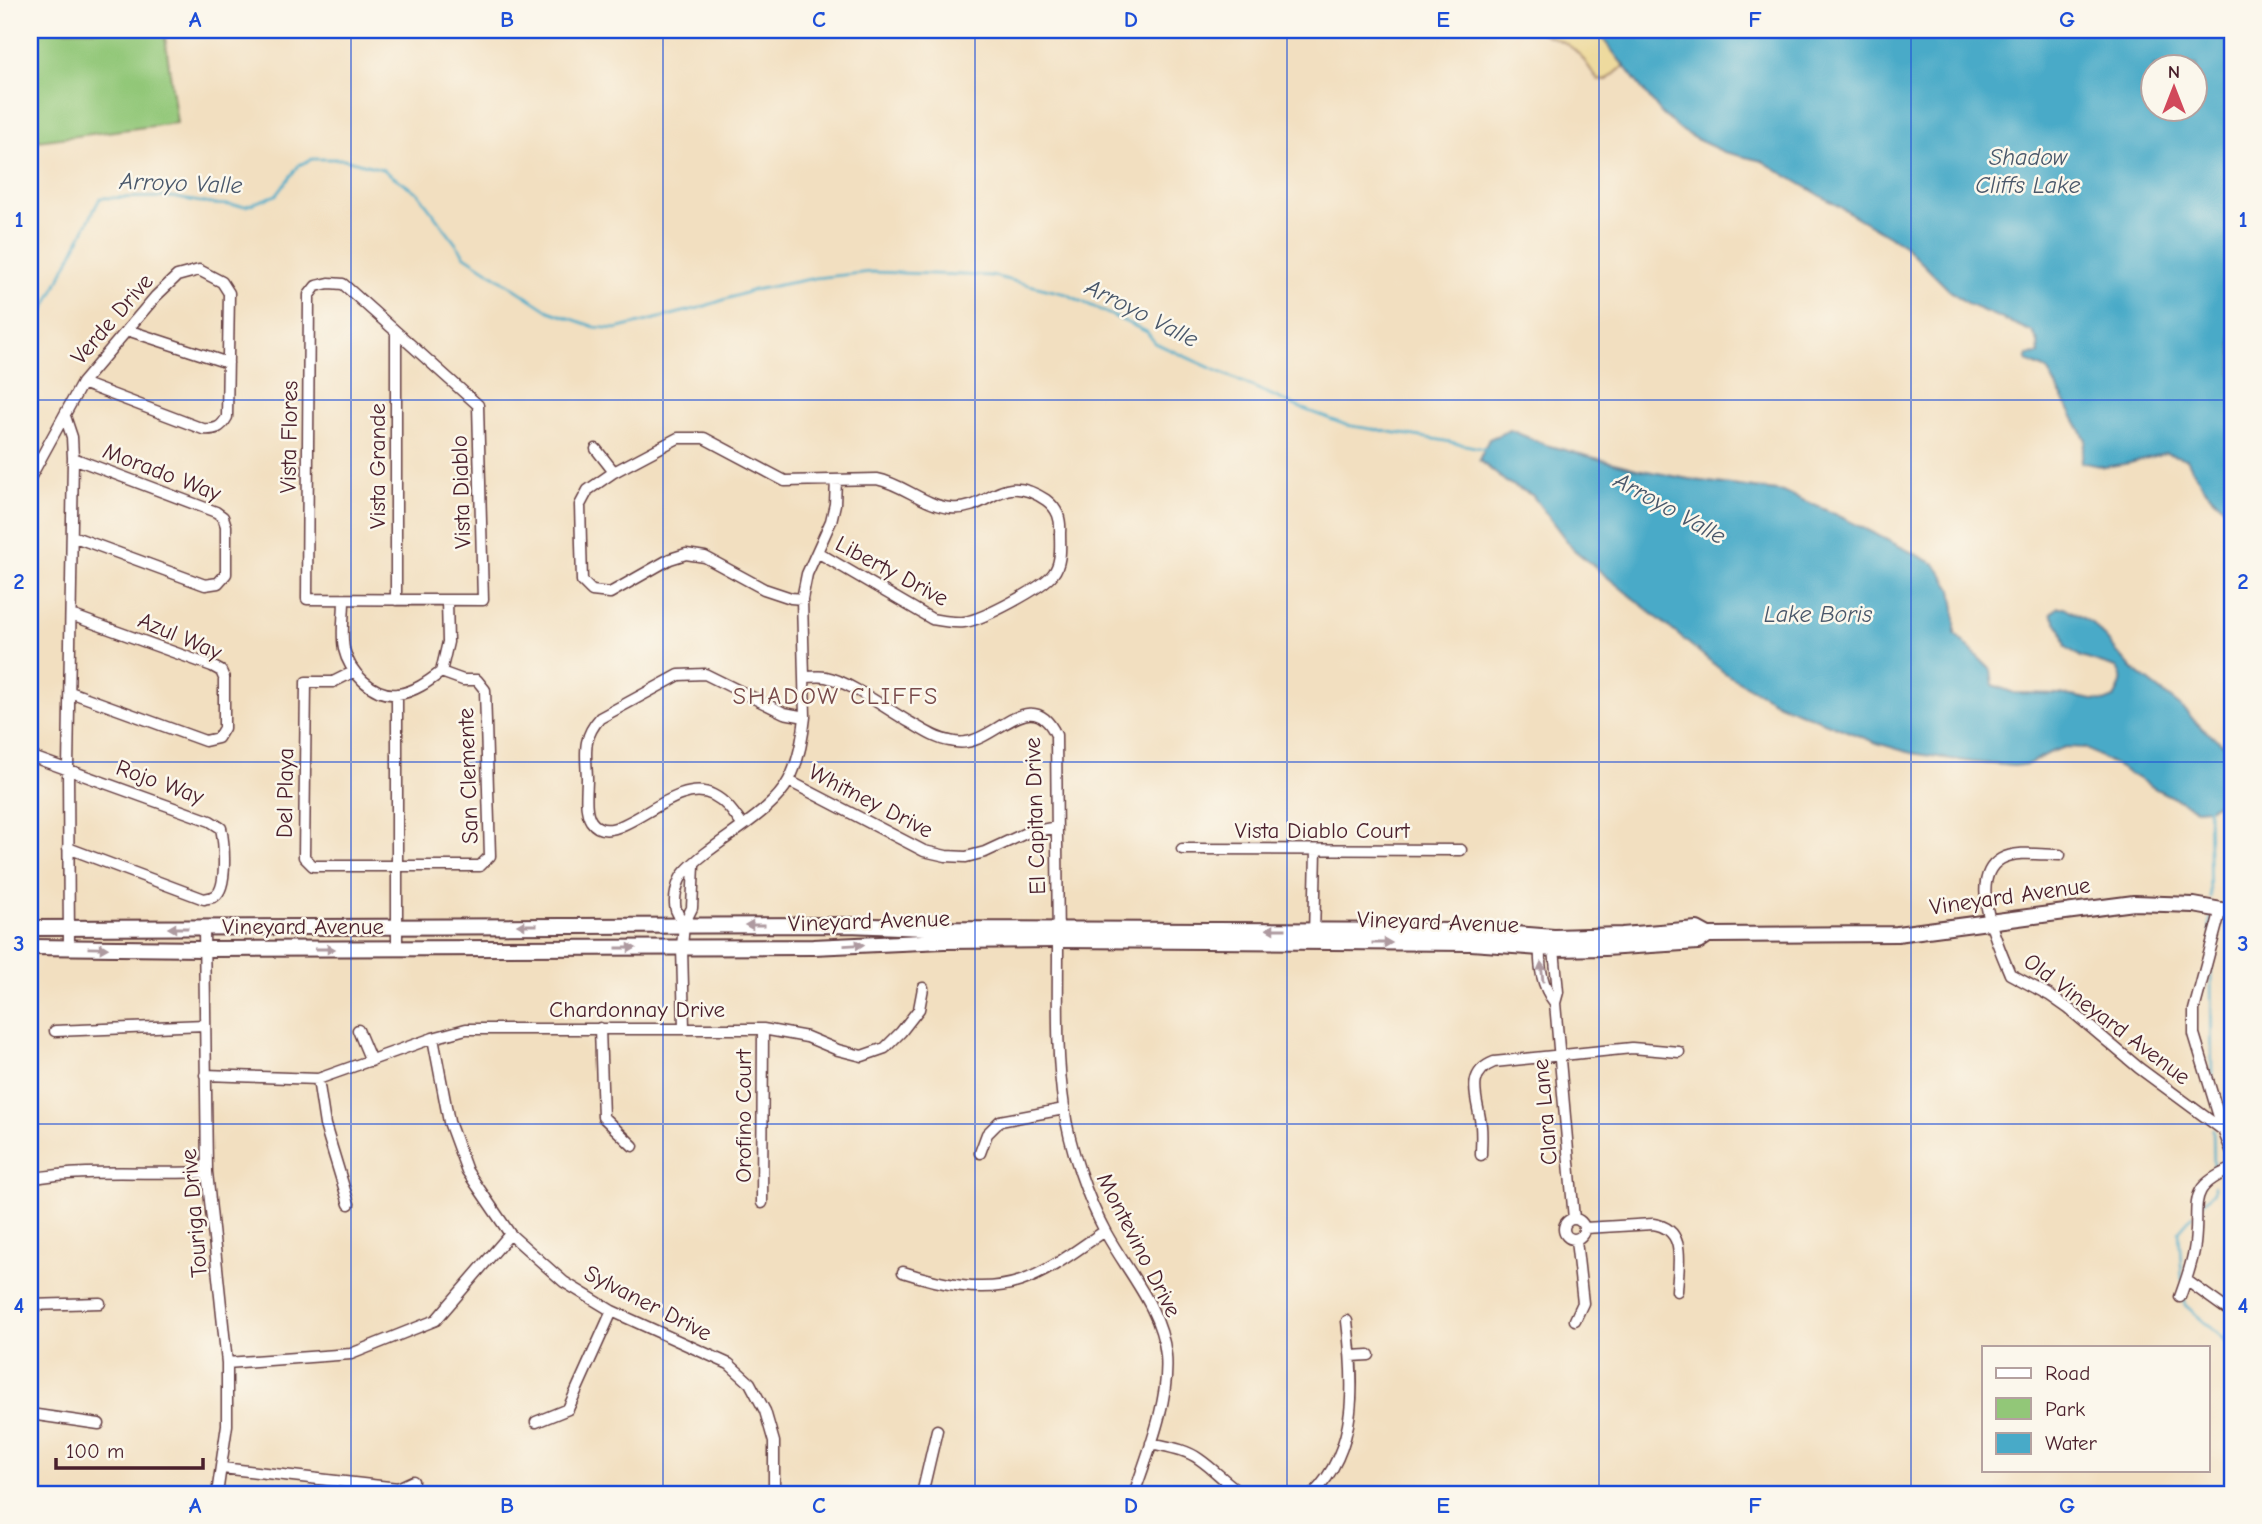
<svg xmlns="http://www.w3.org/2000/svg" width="2262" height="1524" font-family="'Comic Neue',sans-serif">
<rect width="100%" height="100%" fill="#fbf7ec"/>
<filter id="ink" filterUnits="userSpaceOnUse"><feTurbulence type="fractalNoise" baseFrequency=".0143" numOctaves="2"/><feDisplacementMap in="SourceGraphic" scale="14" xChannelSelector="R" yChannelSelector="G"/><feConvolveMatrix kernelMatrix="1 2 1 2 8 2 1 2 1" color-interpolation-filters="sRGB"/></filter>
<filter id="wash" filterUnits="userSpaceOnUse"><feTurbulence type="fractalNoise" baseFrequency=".00686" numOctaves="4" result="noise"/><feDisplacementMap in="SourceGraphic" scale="28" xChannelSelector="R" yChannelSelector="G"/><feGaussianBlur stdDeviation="1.57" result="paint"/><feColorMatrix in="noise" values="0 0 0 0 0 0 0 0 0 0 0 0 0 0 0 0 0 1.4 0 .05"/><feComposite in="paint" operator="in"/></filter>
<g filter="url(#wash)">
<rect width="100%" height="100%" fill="#f2dfc0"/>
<path fill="#92c778" stroke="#6e7352" stroke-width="2" d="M30 30H164L177 123 38 141 30 73Z"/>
<path fill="#eeda9e" stroke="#9c7c64" stroke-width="2" d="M1537 30H1596L1624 66 1606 81 1598 80C1589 68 1581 53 1568 45 1558 38 1546 37 1537 30Z"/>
<path fill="#48aac8" stroke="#49647a" stroke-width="2" fill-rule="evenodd" d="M1596 30H2232V512C2211 500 2198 481 2187 459L2165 453 2130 463 2105 467 2081 462 2086 440 2047 370 2027 361V355L2039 354 2038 342 2033 332 1969 305 1949 290 1904 245 1762 161 1724 152 1694 138 1678 128 1662 114ZM2154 66H2196V108H2154Z
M1510 430 1546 445 1637 469 1694 480 1784 492 1835 514 1935 564 1952 589 1955 609V634L1991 670 1993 685 2014 693 2060 694 2104 702 2114 698C2120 688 2126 676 2116 668L2081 657 2066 647 2062 631 2051 614 2058 607H2064L2093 624 2130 667 2179 705 2203 729 2232 751V797L2208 808 2196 809 2158 790 2085 748 2066 747 2051 752 2028 764 2014 766 1971 762 1911 753 1877 743 1779 704 1726 674 1611 580 1573 549 1532 495 1506 482 1479 460 1489 439Z"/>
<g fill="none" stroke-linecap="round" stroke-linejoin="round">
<path stroke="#48aac8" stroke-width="2.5" d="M30 338 100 198 171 197 212 204 246 206 276 195 299 165 312 159H344L382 169 418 193 465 256 549 311 595 327 616 329 699 308 754 290 815 278 871 272 993 276 1066 294 1147 332 1155 343 1298 407 1346 425 1440 440 1485 449
M2208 805 2210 898
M2210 916V931
M2211 966 2212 1081
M2213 1129 2214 1169
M2199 1208 2214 1191V1186
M2182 1280 2179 1231 2193 1215
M2184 1297 2185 1305 2232 1346"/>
</g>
</g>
<g filter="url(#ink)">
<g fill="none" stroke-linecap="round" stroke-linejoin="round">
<g stroke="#633c41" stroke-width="13">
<path id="street" d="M329 283 343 284 478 405 483 600 307 599 309 295 316 286Z
M127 330 228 363
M396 332V600
M65 416 72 437 73 458 68 769 69 948
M596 449 614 472
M30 478 82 383 156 296 177 276 199 270 222 282 229 293 227 417C221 428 215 430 203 429L82 383
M72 536 205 585 218 583 226 574V526L223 517 216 512 73 458
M802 599 791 598 764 589 705 557 686 554 670 559 610 593 592 591 582 581 580 505 588 490 614 472 678 438H704L785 481 877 479C903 484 925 506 951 508 990 512 1000 469 1046 500 1058 509 1061 519 1060 533 1060 546 1062 563 1053 574 1042 588 982 620 964 622 953 623 943 621 932 619L817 552
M344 600C344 615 341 634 344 649 349 671 372 697 398 694 414 692 428 682 441 672L448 642 447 600
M353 672 333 682H306L304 857 313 866H480L490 856 485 690 477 680H463L441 672
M805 677C811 677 820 676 826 677 848 681 890 711 911 723 923 730 936 739 950 741 954 742 961 743 966 742 998 738 1033 685 1056 735 1057 806 1057 877 1058 948 1058 1001 1056 1054 1064 1107 1069 1146 1087 1198 1106 1233 1128 1273 1161 1308 1166 1355 1170 1399 1148 1453 1134 1494
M70 692 205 741 218 738 224 728V678L221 671 212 666 71 615
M397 694V949
M30 756 210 821 221 828C224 842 228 888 215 896 212 898 207 898 204 899L68 848
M789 781 924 851 946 856 966 857 985 852 1026 833 1057 827
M743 826C734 814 727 802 713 795 673 774 614 855 591 821 584 810 587 791 587 778 586 753 582 738 600 718L679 675 705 674 784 713 805 717
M1182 849 1461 850
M2060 855C2043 855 2016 850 2001 859 1966 879 1999 947 2010 974L2049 995 2069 1009 2139 1068 2223 1130
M2221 909 2194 1010V1034L2223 1130 2232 1152
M684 924C681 920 678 915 676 910 673 900 677 881 684 873 712 841 770 817 789 780 798 763 803 736 805 717L802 599 807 574 831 521 835 504 836 480
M204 928 207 1172 227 1363V1425L217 1494
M1314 937 1316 850
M1540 944C1539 965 1541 986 1555 1003
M1551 947 1554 949 1558 992 1555 1003 1574 1219
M600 1028 603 1117 633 1146
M684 1028 682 947 684 924 692 908 694 865
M358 1030 371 1061
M55 1031 205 1025
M433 1038 449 1122 467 1171 510 1234 564 1282 612 1311 729 1364 750 1383 765 1411 774 1442V1494
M205 1075 318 1079 433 1038 466 1029H763L807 1037 838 1050 862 1056 885 1048 901 1032 919 1009 923 988
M318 1079 325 1125 349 1204
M980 1153 987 1134 1000 1121 1064 1109
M1481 1155C1481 1146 1482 1136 1481 1126 1479 1102 1463 1074 1494 1062L1632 1048 1679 1052
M30 1179C88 1168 149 1175 207 1172
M762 1203 763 1029
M1564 1229a10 10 0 1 1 20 0a10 10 0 1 1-20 0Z
M1585 1228 1653 1224C1688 1229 1678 1265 1677 1291
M903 1272C940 1284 982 1294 1021 1281 1051 1271 1079 1248 1105 1231
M2186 1280 2232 1313
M2180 1297C2186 1280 2193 1262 2195 1244 2200 1203 2185 1188 2232 1169
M30 1305 100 1303
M1575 1320 1583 1303 1576 1240
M1351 1356 1369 1355
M227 1363 351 1354 436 1320 510 1234
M30 1414 99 1424
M536 1422 568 1409 612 1311
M1151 1443C1168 1447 1185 1449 1199 1459 1215 1470 1227 1484 1243 1494
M222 1468 398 1488 413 1481
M922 1494 937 1430
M1313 1494C1359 1448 1354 1381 1347 1321"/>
</g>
<g stroke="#633c41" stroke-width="18">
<path id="secondary" d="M30 928 848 925 952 929 1479 931 1554 937 1622 935 1697 929 1708 935 1897 934 2134 903 2194 905 2232 912
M30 947 204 949 813 947 944 941 1058 940 1471 943 1554 949 1605 948 1698 942 1708 935"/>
</g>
<use href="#street" stroke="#fff" stroke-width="10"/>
<use href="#secondary" stroke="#fff" stroke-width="14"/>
</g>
<defs><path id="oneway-solid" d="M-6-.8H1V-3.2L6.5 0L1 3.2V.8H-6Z" transform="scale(1.75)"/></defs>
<g fill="#ae9aa0">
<use href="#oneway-solid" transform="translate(527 925) rotate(180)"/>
<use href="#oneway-solid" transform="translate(755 925) rotate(-180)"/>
<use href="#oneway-solid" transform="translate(178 928) rotate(-180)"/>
<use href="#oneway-solid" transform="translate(1276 929) rotate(-180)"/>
<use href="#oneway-solid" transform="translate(1382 943)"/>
<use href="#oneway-solid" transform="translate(854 945) rotate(-3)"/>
<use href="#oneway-solid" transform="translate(98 948) rotate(1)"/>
<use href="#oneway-solid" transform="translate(626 948)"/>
<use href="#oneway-solid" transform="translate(325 949)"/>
<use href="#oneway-solid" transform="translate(1542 972) rotate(-96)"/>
</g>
</g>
<path fill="none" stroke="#1d4ed8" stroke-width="2" stroke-opacity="0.55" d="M351 30V1494M663 30V1494M975 30V1494M1287 30V1494M1599 30V1494M1911 30V1494M30 400H2232M30 762H2232M30 1124H2232"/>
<g text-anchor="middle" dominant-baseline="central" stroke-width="5" stroke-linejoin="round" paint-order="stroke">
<g font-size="23" fill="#4a1f2b" stroke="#fbf7ec">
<text transform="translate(112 319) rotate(-49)">Verde Drive</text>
<text transform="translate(289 437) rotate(-89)">Vista Flores</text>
<text transform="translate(377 466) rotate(-90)">Vista Grande</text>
<text transform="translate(162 472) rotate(21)">Morado Way</text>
<text transform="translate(461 492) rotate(-92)">Vista Diablo</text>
<text transform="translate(892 571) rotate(28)">Liberty Drive</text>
<text transform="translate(180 636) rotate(23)">Azul Way</text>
<text transform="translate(468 776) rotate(-92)">San Clemente</text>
<text transform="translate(160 782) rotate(20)">Rojo Way</text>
<text transform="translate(285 793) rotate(-89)">Del Playa</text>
<text transform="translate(871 801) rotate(27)">Whitney Drive</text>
<text transform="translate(1035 816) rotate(-92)">El Capitan Drive</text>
<text x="1322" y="830">Vista Diablo Court</text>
<text transform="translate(2010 896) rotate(-8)">Vineyard Avenue</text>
<text transform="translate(869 921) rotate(-2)">Vineyard Avenue</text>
<text transform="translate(1438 922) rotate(2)">Vineyard Avenue</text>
<text x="303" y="926">Vineyard Avenue</text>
<text x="637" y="1009">Chardonnay Drive</text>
<text transform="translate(2107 1019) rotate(37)">Old Vineyard Avenue</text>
<text transform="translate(1545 1112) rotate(-95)">Clara Lane</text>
<text transform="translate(743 1116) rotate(-90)">Orofino Court</text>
<text transform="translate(194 1213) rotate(-95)">Touriga Drive</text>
<text transform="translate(1139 1245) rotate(63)">Montevino Drive</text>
<text transform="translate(648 1303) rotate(27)">Sylvaner Drive</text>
</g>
<g font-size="24" font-style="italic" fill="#49576a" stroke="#fbf7ec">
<text x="2028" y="157">Shadow<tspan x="2028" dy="28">Cliffs Lake</tspan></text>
<text transform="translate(181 183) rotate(2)">Arroyo Valle</text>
<text transform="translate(1142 313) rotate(27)">Arroyo Valle</text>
<text transform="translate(1670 508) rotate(29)">Arroyo Valle</text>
<text x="1818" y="614">Lake Boris</text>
</g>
<g font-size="24" letter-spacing="2" fill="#784a4a" stroke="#fbf7ec">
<text x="836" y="696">SHADOW CLIFFS</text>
</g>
</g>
<rect width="2262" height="1524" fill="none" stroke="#fbf7ec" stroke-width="77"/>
<rect x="1982" y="1346" width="228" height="126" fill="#fbf7ec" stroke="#b4a19f" stroke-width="2"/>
<rect x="1996" y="1368" width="35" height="10" fill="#ffffff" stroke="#b4a19f" stroke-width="2"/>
<text x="2045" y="1380" font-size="21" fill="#4a1f2b">Road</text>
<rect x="1996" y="1398" width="35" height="21" fill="#92c778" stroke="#b4a19f" stroke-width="2"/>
<text x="2045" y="1416" font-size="21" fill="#4a1f2b">Park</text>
<rect x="1996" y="1433" width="35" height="21" fill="#48aac8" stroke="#b4a19f" stroke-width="2"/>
<text x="2045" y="1450" font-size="21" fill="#4a1f2b">Water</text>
<g transform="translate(2174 88)"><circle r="33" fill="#fbf7ec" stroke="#b4a19f" stroke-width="2"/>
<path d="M0-5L12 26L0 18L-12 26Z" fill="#d1495b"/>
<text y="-10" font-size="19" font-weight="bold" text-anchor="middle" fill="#4a1f2b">N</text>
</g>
<path d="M56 1458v10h147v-10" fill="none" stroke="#4a1f2b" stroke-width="3.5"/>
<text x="66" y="1458" font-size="21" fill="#4a1f2b" stroke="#fbf7ec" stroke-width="5" paint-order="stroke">100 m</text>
<rect x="38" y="38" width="2186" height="1448" fill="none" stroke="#1d4ed8" stroke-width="2.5"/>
<g font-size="23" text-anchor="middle" font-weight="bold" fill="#1d4ed8">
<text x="195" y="27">A</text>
<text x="507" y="27">B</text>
<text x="819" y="27">C</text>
<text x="1131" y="27">D</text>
<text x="1443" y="27">E</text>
<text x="1755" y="27">F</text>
<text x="2067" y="27">G</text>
<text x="19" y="227">1</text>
<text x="2243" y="227">1</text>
<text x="19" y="589">2</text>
<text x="2243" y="589">2</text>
<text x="19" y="951">3</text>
<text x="2243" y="951">3</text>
<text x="19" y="1313">4</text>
<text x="2243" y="1313">4</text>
<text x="195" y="1513">A</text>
<text x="507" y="1513">B</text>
<text x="819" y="1513">C</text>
<text x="1131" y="1513">D</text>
<text x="1443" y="1513">E</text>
<text x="1755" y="1513">F</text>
<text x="2067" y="1513">G</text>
</g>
</svg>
